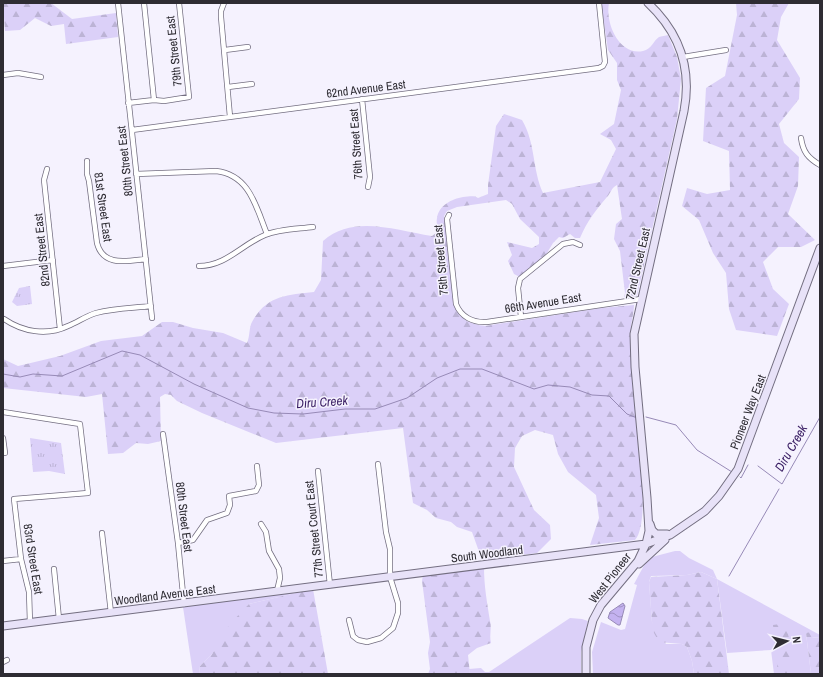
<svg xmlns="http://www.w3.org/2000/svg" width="823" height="677" font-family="'Archivo Narrow',sans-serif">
<defs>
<pattern id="forest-firs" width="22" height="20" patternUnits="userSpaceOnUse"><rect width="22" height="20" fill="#dbd0f8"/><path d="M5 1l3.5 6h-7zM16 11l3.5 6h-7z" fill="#bcb3d5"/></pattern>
<pattern id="park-tufts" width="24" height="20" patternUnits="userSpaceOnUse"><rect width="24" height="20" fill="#dbd0f8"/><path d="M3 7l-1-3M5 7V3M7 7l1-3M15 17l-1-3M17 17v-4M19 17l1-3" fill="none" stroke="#bcb3d5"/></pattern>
<pattern id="water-waves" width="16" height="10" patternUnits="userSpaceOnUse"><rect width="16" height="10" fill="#c4b2f0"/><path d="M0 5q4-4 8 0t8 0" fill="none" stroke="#a091c3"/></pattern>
</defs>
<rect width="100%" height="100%" fill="#f5f2fe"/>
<path fill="#dbd0f8" d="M675 551H680L689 558 713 570 717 579 820 635V637L811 638V633H806L811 674H774L771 650 727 653 717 579 701 572 687 575 651 576 649 582 652 622 666 644H682L687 647 692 661 694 674H593L592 652 601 622 621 630 625 629 637 585 634 584 648 558Z
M313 589 249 604 212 654 200 666 199 674H193L183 607Z
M570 618 582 619 588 621 581 652V674H470L469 669 481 668 485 672H489Z"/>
<path fill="url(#forest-firs)" d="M3 3H51L72 19 116 13 118 37 66 44 64 24 51 26 35 18 20 30 5 31Z
M601 3H609C605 23 619 56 643 51 652 49 653 41 659 37 661 36 666 36 668 35L677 57 681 79 677 119 637 296 629 298 624 297 625 293 620 251 614 239 616 224 622 219 617 185C611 188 611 193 607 197 596 210 587 221 580 238H575L570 234 563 238 559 237 553 243 547 253 520 277 514 274 508 261 512 255 507 242 532 248 539 244V237L520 219 512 204 506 200 457 207 447 211 444 216 454 305C460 320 470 324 485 326L601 308 634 305C634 312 632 318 631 326 630 338 631 350 631 362 633 396 654 519 635 540L590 545 599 518 596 495 568 472 558 454 553 435 535 430 522 436 515 448 514 467 534 510 550 525 551 539 537 553 482 560 472 532 457 527 451 522 436 518 427 510 413 503 403 428 276 443 202 413 177 401 171 395 165 394 160 397 161 441 148 444 136 443 123 453 108 454 102 394 86 397 3 388V359L18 366 60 356 101 341 142 336 162 322H173L193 328 223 333 247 343C250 336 249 327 252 322 267 295 287 295 314 292L321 280 323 241C354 214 396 231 432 236L436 233C438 227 436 223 437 218 439 205 452 199 463 197 469 197 473 195 478 198L488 194V185L496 126 504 114 522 120C536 144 532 169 543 193L600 182 616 149 611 140 600 134 614 124 621 90 617 80V63L608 50Z
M736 3H789L781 17 777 40 800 78 799 99 779 124 784 143 799 157 798 186 788 214 815 240 801 247H778L763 262 773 289 789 304 777 336 736 330 729 309 726 273 713 253 699 220 682 206 687 188 707 194 730 190 729 151 703 141 706 88 725 76 737 15Z
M484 567C484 586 487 602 490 621 492 628 489 635 491 643L477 648 468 655 470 674H428L430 669 428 653 430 642 422 581 423 575Z
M701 572 717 579 729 674H694L692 661 687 647 682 644 659 642 654 633 652 622 649 582 651 577 687 575Z
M313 589 328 674H199L200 666 212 654 229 625 249 604Z
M787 623 793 674H778L773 625Z
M811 632 812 638 820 637V674H811L806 633Z"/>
<path fill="url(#park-tufts)" d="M30 286 32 304 17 306 12 302 19 288Z
M30 438 61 443 65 474 49 471 33 472Z"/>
<path fill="url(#water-waves)" stroke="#978ab7" d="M623 603 625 606 620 625H618L608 618 610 612Z"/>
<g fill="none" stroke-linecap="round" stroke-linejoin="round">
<path stroke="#978ab7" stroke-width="1" d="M3 374 20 377 33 374 62 376 122 351 140 355 194 384 248 408 274 413 303 414 345 409H375L407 398 437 378 460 369H482L534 389 548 385 570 387 592 395 609 396 627 414 637 418
M646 417 676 425 697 450 732 472
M758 466 782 484 820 417
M740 477 741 478 748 465
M729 576 779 489"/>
<g stroke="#736e80" stroke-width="6">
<path id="street" d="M118 3 152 318
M144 3 154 100
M224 3 221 11V17L230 117
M225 50 248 47
M683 57 726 50
M3 75 18 73 41 77
M228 87 252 84
M362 99 370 177 368 187
M128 103 154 100 164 101 189 97 179 3
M132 130 599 68 603 66 605 62 599 3
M801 138C803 152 808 158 820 165
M87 161V174L89 181 97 243C103 267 127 261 146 259
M47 169 44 180 60 329
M136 174 216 171C250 175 256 207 267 234
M449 215 447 219 456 304C461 317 473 323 487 322L641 299
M3 266 53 260
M199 266C226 266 241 245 265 235 279 229 297 229 313 227
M521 317 518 288 520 279 563 244 573 242 580 245
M4 319C23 332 47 336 68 326 78 322 86 316 96 313 113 308 133 308 151 306
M3 412 80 424 88 493 14 499 21 559 29 592 30 623
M163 434 178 543 184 604
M3 438 5 453
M318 471 330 585
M261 524 266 532 269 551 279 569 280 578 277 591
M102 533 111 613
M178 543 193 540 207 520 227 513 230 505 229 496 256 491 259 485 257 466
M3 561 21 559
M54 569 59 619
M349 620 353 636 358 640 367 642 381 638 393 628 398 613V603L390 577V549L386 532 378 464
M3 662 7 660"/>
</g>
<g stroke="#736e80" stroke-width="9">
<path id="secondary" d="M650 524 652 530 656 534H667
M639 564 665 540
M3 626 646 544 670 535 705 511 719 496 738 469 820 248
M586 674V647L593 620 601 605 638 561 646 544 649 531 647 498 635 367 634 334 684 111C692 69 680 33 648 3"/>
</g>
<use href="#street" stroke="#fff" stroke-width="4.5"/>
<use href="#secondary" stroke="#e8e2f8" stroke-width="7"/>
</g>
<g text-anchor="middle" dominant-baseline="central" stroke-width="3" stroke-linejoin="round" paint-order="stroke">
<g font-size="12" fill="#2e2c33" stroke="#f5f2fe">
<text transform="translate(174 51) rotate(-96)">79th Street East</text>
<text transform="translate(366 89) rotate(-7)">62nd Avenue East</text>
<text transform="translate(356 144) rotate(-94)">76th Street East</text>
<text transform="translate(125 161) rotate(-96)">80th Street East</text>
<text transform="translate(103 207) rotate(82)">81st Street East</text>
<text transform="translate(42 250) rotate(-96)">82nd Street East</text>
<text transform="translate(441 260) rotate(-95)">75th Street East</text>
<text transform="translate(638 264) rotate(-77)">72nd Street East</text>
<text transform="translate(543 303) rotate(-9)">66th Avenue East</text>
<text transform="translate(748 412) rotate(-69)">Pioneer Way East</text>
<text transform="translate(184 517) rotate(83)">80th Street East</text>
<text transform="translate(314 529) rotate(-96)">77th Street Court East</text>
<text transform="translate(487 554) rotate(-7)">South Woodland</text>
<text transform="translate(33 559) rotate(81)">83rd Street East</text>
<text transform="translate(610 578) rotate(-52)">West Pioneer</text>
<text transform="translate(165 595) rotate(-7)">Woodland Avenue East</text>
</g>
<g font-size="13" font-style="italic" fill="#391d63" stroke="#f5f2fe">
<text transform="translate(322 402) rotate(-4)">Diru Creek</text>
<text transform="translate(791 448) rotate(-60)">Diru Creek</text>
</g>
</g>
<rect width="823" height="677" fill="none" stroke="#2e2c33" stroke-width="8"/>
<g transform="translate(787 641) rotate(83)" stroke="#f5f2fe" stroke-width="3" paint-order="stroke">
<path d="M0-3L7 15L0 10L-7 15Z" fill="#2e2c33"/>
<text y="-6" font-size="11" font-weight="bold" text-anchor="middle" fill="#2e2c33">N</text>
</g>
</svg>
